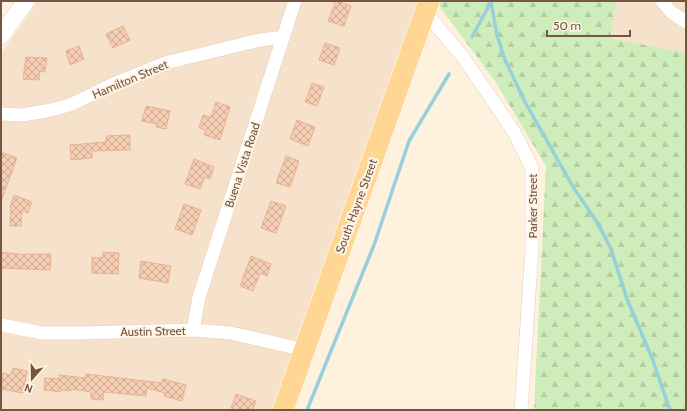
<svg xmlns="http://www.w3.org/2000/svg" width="687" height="411" font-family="Cabin,sans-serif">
<defs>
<pattern id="forest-firs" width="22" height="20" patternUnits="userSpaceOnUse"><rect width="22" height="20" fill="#cfecbb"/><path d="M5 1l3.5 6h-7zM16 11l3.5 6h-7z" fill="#b5cca2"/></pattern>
<pattern id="building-cross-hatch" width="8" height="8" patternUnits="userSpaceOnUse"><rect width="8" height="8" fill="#f5cdb3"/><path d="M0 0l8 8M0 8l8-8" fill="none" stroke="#cba993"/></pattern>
</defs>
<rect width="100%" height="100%" fill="#fef1dd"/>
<path fill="#f6e2cb" d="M38 1H420L276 410H1V54Z
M617 1H686V53L610 38Z"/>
<path fill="url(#forest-firs)" d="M441 1H617L610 38 686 53V410H534L546 166 495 81 439 6Z"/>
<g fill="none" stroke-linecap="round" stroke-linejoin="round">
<path stroke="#96d1db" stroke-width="3.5" d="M491 2 497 35 505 60 525 102 573 187 597 222 611 249 627 299 652 358 670 410
M472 37 491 2
M307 410 374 245 409 141 449 74"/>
</g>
<path fill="url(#building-cross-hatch)" stroke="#e9b292" d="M336 1 351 6 344 26 328 21Z
M123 26 130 40 113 48 106 34Z
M325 43 340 48 334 65 319 60Z
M79 46 84 59 70 65 66 51Z
M26 57 47 58 45 72 40 71 39 80 23 79Z
M312 83 324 87 317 106 305 102Z
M216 102 230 107 220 140 204 135 206 130 199 128 203 115 211 117Z
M146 106 170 111 166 129 156 127 157 124 142 121Z
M297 120 315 127 308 146 290 139Z
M130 135V150L92 151V158L71 160 70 145 106 142V136Z
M1 152 17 158 2 199H1Z
M286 156 299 161 290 187 276 183Z
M194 159 214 167 210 179 205 177 200 189 185 184Z
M14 195 32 202 28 213 22 211 21 226H10L11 207H10Z
M271 201 286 206 276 233 261 228Z
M184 204 201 210 192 235 175 229Z
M1 252 26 255V254H51L50 270 1 268Z
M103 252 119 253 118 274 92 273V257L103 258Z
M251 256 271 264 267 276 260 273 253 291 240 286Z
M141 261 171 266 168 283 139 278Z
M13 368 27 371 23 393 1 389 3 373 11 375Z
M86 374 162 383 163 379 186 385 182 401 164 396 165 393 147 388 146 396 104 392 103 400 91 399V392L71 389V391L61 390V392L44 390 45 378 59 379V375L86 378Z
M236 394 256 401 253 410H235L231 408Z"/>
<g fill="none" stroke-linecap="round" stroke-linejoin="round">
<g stroke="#e4cebc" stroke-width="14">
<path id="minor" d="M662 1 671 12 686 22
M425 12 463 57 514 132 532 168V250L521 410
M1 114 22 115 46 111 70 105 111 85 165 63 260 40 284 37
M1 325 42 333H79L193 330 231 333 305 350
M193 330 199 297 295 1"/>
</g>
<g stroke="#e4cebc" stroke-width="18">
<path id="tertiary" d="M1 36 26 1"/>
</g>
<g stroke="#fff" stroke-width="22">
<path id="primary" d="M283 410 429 1"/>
</g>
<use href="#minor" stroke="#fff" stroke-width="13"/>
<use href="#tertiary" stroke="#fff" stroke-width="17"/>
<use href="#primary" stroke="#ffd693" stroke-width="21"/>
</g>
<g text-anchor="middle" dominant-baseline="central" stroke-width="4" stroke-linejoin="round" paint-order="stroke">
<g font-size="12" fill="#755544" stroke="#fff5e5">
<text transform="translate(130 79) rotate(-23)">Hamilton Street</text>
<text transform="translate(242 165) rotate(-72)">Buena Vista Road</text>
<text transform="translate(356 206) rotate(-70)">South Hayne Street</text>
<text transform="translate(532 206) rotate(-90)">Parker Street</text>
<text transform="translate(153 331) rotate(-1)">Austin Street</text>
</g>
</g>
<rect width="687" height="411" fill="none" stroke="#755544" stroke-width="4"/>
<g transform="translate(32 379) rotate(200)" stroke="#fff5e5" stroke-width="3" paint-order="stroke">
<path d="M0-3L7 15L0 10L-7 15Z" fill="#755544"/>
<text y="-6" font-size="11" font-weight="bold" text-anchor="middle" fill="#755544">N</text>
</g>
<path d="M547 30v6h83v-6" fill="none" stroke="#755544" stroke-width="2"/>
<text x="553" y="30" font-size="12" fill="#755544" stroke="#fff5e5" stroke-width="3" paint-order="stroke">50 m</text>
</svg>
